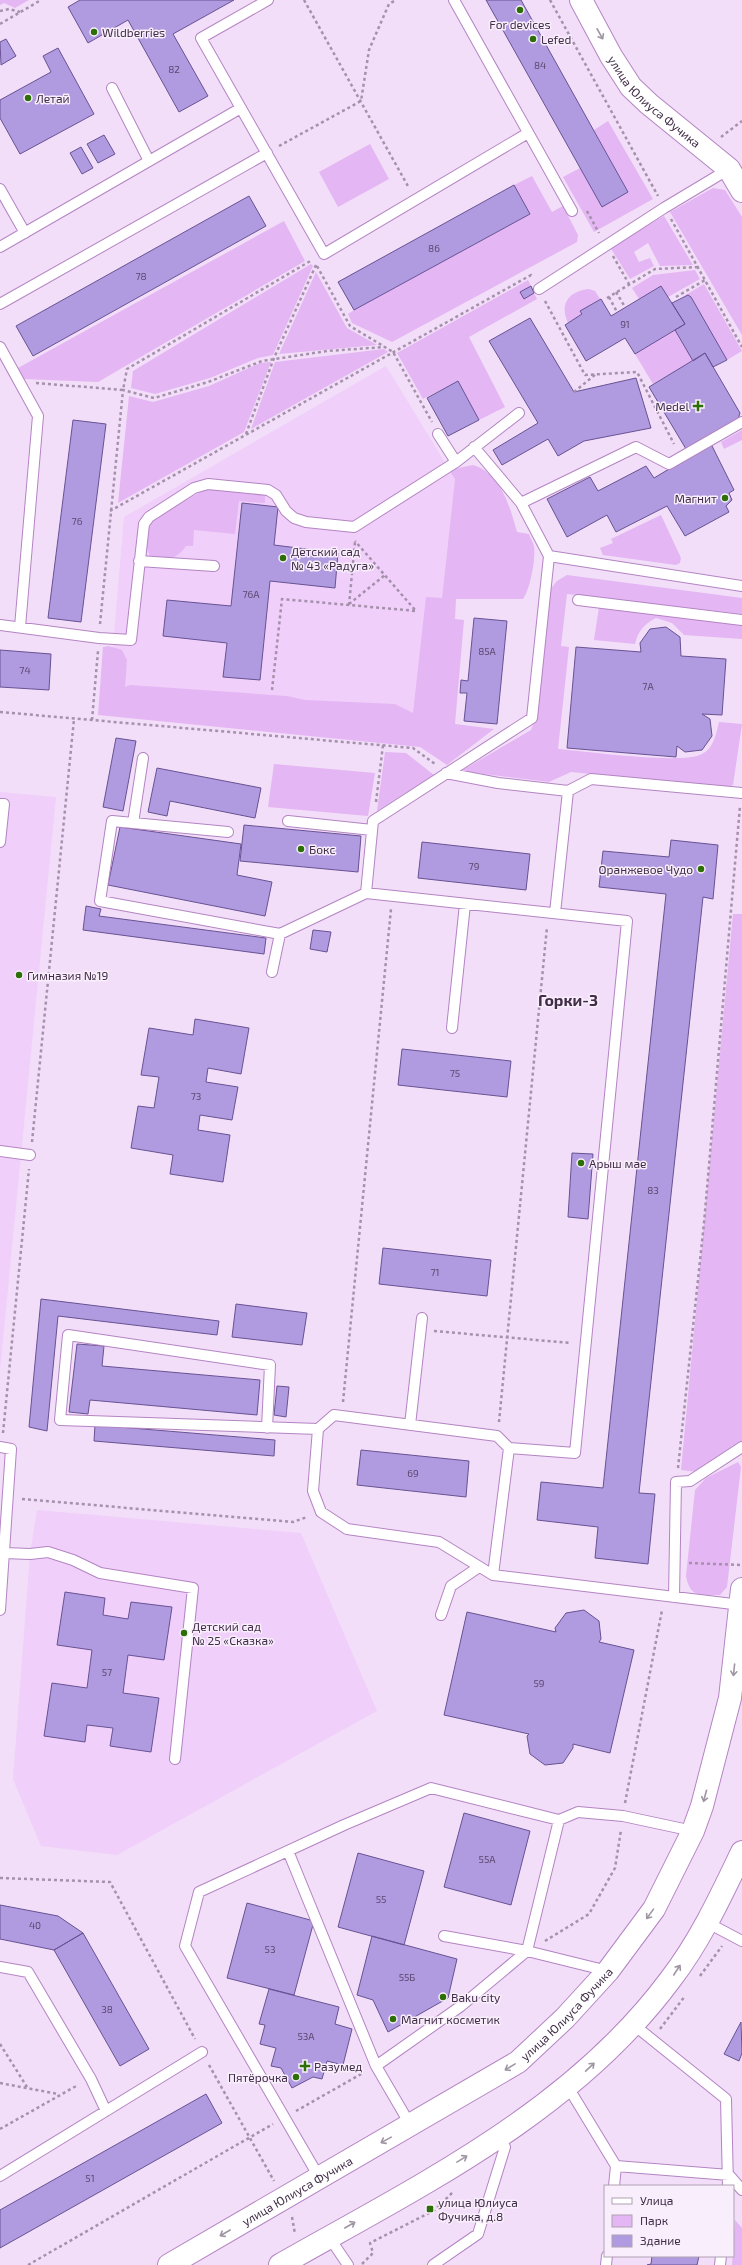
<svg xmlns="http://www.w3.org/2000/svg" width="742" height="2265" font-family="'Exo 2',sans-serif">
<rect width="100%" height="100%" fill="#f2def8"/>
<path fill="#f0cffa" d="M386 366 455 479 426 743 107 715 124 517Z
M0 792 56 797 0 1370Z
M37 1510 301 1533 377 1711 117 1855 41 1846 13 1779 30 1554Z"/>
<path fill="#e4b6f3" d="M0 0H29L15 8 4 3 0 5Z
M608 121 653 199 594 232 563 177 580 168 602 206 628 192 594 130Z
M370 144 389 179 338 207 319 172Z
M532 176 552 212 563 206 578 235 577 242 392 342 352 323 348 314 354 310 530 214 514 185Z
M713 188 725 190 742 217V335L670 212Z
M664 216 693 265 660 266 648 243 634 252 639 262 650 258 654 266 630 279 610 247Z
M284 221 305 261 98 382 23 379 18 368Z
M311 264 313 266 273 355 258 358 210 378 155 394 131 388 133 371Z
M695 270 700 279 668 297 661 286 639 299 632 288 653 275Z
M316 272 347 328 377 345 279 354Z
M528 280 531 286 524 299 534 293 537 299 469 337 505 407 479 420 458 381 423 399 397 353Z
M704 284 742 351 727 360 691 297 684 296Z
M589 289 595 291 600 299 581 311 582 314 568 323C559 304 569 291 589 289Z
M675 330 693 361 653 384 635 354Z
M384 349 388 352 251 429 275 362Z
M271 362 244 432 118 503 129 396 153 402 209 386 260 363Z
M742 430V440L724 449 721 442Z
M473 465C501 473 510 507 517 532L529 534C530 538 533 542 534 546 536 558 530 590 523 599H456L455 619 464 620 455 724 494 729 447 765 420 747 98 715 103 647 109 646 122 650 127 660 125 687 130 685 287 696 305 700 395 704 413 713 426 597 442 598 455 479 449 470Z
M208 488 265 494V503L239 501 235 534 194 530 193 546H186C174 562 169 558 150 556L145 543 148 525 158 516Z
M661 515 681 558 680 563 676 565 603 555 600 548 613 543 611 539Z
M567 575 742 598V614L567 594 561 646 569 647 558 749C584 751 683 765 702 754 714 748 716 734 719 722L742 724 733 785 728 787 571 772 549 782 461 771 531 730 536 717 548 592 557 581Z
M599 607 742 623V639L684 635 672 623 656 618C644 624 638 631 635 644L594 640Z
M385 752 406 753 434 775 377 811Z
M274 764 375 773 368 816 268 807Z
M733 914H742V1443L697 1472 681 1470Z
M738 1462 741 1467 727 1587 720 1595C701 1595 690 1598 686 1576L695 1490 706 1478Z
M735 2220 742 2228V2265H732Z"/>
<path fill="#b09be1" stroke="#685293" d="M80 0H234L173 34 208 96 179 112 128 20 88 43 68 7Z
M486 0H521L628 192 602 207Z
M6 39 16 56 1 65 0 42Z
M58 48 94 114 20 154 0 118V100L51 72 43 56Z
M104 135 115 154 98 163 87 144Z
M81 147 93 168 82 174 70 153Z
M514 185 530 214 354 310 338 282Z
M249 196 266 226 33 356 16 326Z
M531 286 534 293 524 299 520 292Z
M661 286 685 324 635 354 625 338 586 361 565 325 582 314 580 311 601 299 611 316Z
M688 295 691 297 727 360 713 367 705 353 693 361 675 330 685 324 672 303Z
M530 318 574 392 636 378 651 428 584 441 558 456 548 439 502 465 493 450 538 423 489 341Z
M705 353 740 413 739 416 738 420 686 449 649 387Z
M458 381 479 420 448 436 427 398Z
M73 420 106 424 81 622 48 618Z
M711 444 734 490 729 493 732 500 726 506 729 512 685 536 667 506 616 532 607 515 567 537 547 499 590 477 598 491 646 466 654 478Z
M242 503 278 507 274 545 338 553 335 588 270 581 260 680 223 677 227 643 163 636 167 600 231 606Z
M474 618 507 621 497 724 464 721 467 693H460L461 680 468 681Z
M666 627 680 637 681 656 726 659 722 715 702 714 710 719 712 736 702 750 685 752 677 746 676 757 567 748 576 647 641 652 640 643 650 629Z
M0 650 51 654 49 690 0 687Z
M116 738 136 741 123 811 103 807Z
M157 768 261 788 255 818 170 801 167 816 148 812Z
M244 825 361 836 358 872 240 861Z
M120 827 241 844 237 875 272 882 265 916 108 885Z
M671 840 718 845 713 899 703 897 639 1493 655 1494 648 1564 595 1558 598 1527 537 1520 541 1482 603 1488 666 894 599 887 603 851 669 857Z
M422 842 530 854 526 890 418 878Z
M86 906 101 909 99 916 266 938 264 954 83 930Z
M313 930 331 932 327 952 310 949Z
M195 1019 249 1028 241 1074 208 1068 206 1082 238 1087 232 1120 200 1115 198 1130 230 1135 223 1182 170 1174 173 1155 131 1148 138 1106 154 1108 159 1077 141 1075 149 1028 193 1035Z
M402 1049 511 1061 507 1097 398 1085Z
M572 1153 593 1154 588 1219 568 1217Z
M383 1248 491 1260 487 1296 379 1284Z
M41 1299 219 1321 217 1335 58 1316 47 1431 29 1427Z
M236 1304 307 1313 302 1345 232 1337Z
M77 1344 104 1346 102 1366 260 1380 257 1415 90 1400 88 1414 69 1412Z
M277 1386 289 1387 286 1417 274 1415Z
M95 1425 275 1440 274 1456 94 1441Z
M361 1450 469 1461 466 1497 357 1485Z
M65 1592 105 1598 103 1615 128 1619 131 1602 172 1607 164 1660 128 1655 123 1693 159 1698 151 1752 110 1746 113 1728 87 1725 85 1742 44 1736 52 1683 87 1688 92 1650 57 1645Z
M584 1610 599 1621 601 1639 599 1642 634 1650 610 1753 573 1744V1748L563 1763 545 1765 530 1754 527 1736 529 1734 444 1715 467 1612 556 1632 555 1628 566 1613Z
M464 1813 530 1831 511 1905 444 1887Z
M358 1853 424 1871 404 1945 338 1927Z
M247 1903 314 1921 294 1995 227 1978Z
M0 1905 58 1916 83 1933 54 1950 0 1939Z
M83 1933 149 2049 120 2066 54 1950Z
M372 1936 457 1959 448 1998 388 2032 373 2000 357 1995Z
M269 1989 339 2007 335 2024 352 2029 343 2065 327 2061 322 2079 313 2077 292 2088 281 2068 271 2066 276 2048 260 2044 265 2025 259 2024Z
M741 2022 742 2053 739 2061 724 2054Z
M206 2094 222 2123 0 2248V2210Z
M652 2256H699L697 2265H647L651 2264Z"/>
<g fill="none" stroke-linecap="round" stroke-linejoin="round">
<g stroke="#b484c3" stroke-width="12">
<path id="service" d="M268 0 201 38 324 254 528 133
M454 0 572 211
M112 88 149 161
M0 189 25 233
M0 247 241 108
M539 289 664 208 729 169
M0 304 267 153
M0 347 38 416 20 627
M438 434 456 462 519 413
M474 447 521 503
M549 556 521 503 636 447 669 464 742 422
M139 561 214 566
M578 600 742 620
M0 625 99 638 131 640 144 524 149 517 194 488 208 484 268 490 276 495 286 511 294 518 306 522 354 527 456 462
M446 773 498 783 568 791 555 913
M568 791 591 779 742 793
M0 804H4L0 842
M288 821 372 830
M133 823 143 758
M228 832 112 821 100 901 280 934
M366 893 373 821 532 718 549 556 742 586
M452 1028 465 904
M0 1151 30 1155
M410 1425 422 1318
M267 1428 270 1365 68 1335 60 1420 318 1429 334 1415 497 1436 509 1448 575 1453 627 921 366 893 280 934 272 972
M318 1429 313 1491 321 1512 347 1529 439 1542 493 1575 741 1605
M0 1447 11 1449 0 1610
M4 1553 30 1554 48 1552 73 1560 100 1573 193 1588 175 1759
M493 1575 509 1448
M674 1597 676 1482 690 1481 742 1447
M441 1615 451 1586 479 1567
M288 1851 376 2066 411 2126
M708 1923 742 1941
M444 1936 527 1951 608 1971
M0 1967 28 1972 91 2079 106 2111
M634 2025 726 2099 728 2186
M376 2066 461 2006 527 1951 559 1820 578 1812 623 1816 693 1831
M568 2087 616 2166 614 2186
M616 2166 729 2175 742 2190
M0 2176 202 2052
M319 2177 185 1946 199 1892 344 1825 431 1788 559 1820
M329 2237 348 2265
M433 2265 478 2234 505 2147 499 2137
M606 2265 607 2256
M720 2265 721 2256"/>
</g>
<g stroke="#b484c3" stroke-width="24">
<g id="secondary">
<path id="s1" d="M581 0 611 56 631 87 649 104 729 169 742 191"/>
<path id="s2" d="M169 2265 518 2062 565 2018 608 1971 654 1909 693 1831 702 1806 730 1698 742 1589"/>
<path d="M280 2265C419 2186 572 2112 670 1980 700 1941 721 1896 742 1852"/>
</g>
</g>
<path stroke="#a591ab" stroke-width="2.5" stroke-dasharray="3 3" stroke-linecap="butt" d="M304 0 409 188
M550 0 658 196
M0 11 9 9 20 12
M0 24 41 0
M721 137 742 121
M279 146 361 101 369 50 389 4 396 0
M587 211 599 233
M671 219 742 347
M613 256 629 284
M317 266 350 326 393 352 432 422
M616 292 625 307
M609 297 617 312
M676 297 705 280
M607 298 655 269 698 267
M545 301 585 375 637 372 674 444
M36 383 123 390 127 369 312 260
M574 392 596 374
M246 434 274 358 316 265
M110 511 531 275 532 278
M349 604 385 575
M349 605 355 542
M100 624 123 390 154 398 208 382 262 361 327 351 385 347
M272 690 282 599 416 611 355 541
M0 712 413 748 435 764
M92 720 98 651
M376 802 383 745
M32 1142 74 719
M434 1331 571 1343
M343 1402 391 909
M499 1422 547 927
M3 1433 29 1169
M678 1468 704 1223 740 806
M22 1499 293 1522 307 1517
M689 1563 742 1565
M625 1803 662 1610
M0 1878 110 1882 195 2039
M545 1941 589 1914 615 1868 621 1830
M700 1976 722 1946
M660 2029 685 1996
M0 2044 27 2087
M209 2065 274 2181
M0 2083 58 2094
M296 2111 363 2073
M0 2129 78 2085
M292 2217 295 2234
M362 2264 373 2253 370 2243 435 2210 454 2191
M28 2265 273 2124"/>
<use href="#service" stroke="#fff" stroke-width="10"/>
<use href="#secondary" stroke="#fff" stroke-width="22"/>
</g>
<defs><path id="oneway-shaft" d="M-6 0H5M1.5-3L5.5 0L1.5 3" fill="none" stroke-width="1.6" stroke-linecap="round" stroke-linejoin="round"/></defs>
<g stroke="#a096a3">
<use href="#oneway-shaft" transform="translate(600 34) rotate(61)"/>
<use href="#oneway-shaft" transform="translate(734 1670) rotate(96)"/>
<use href="#oneway-shaft" transform="translate(705 1796) rotate(105)"/>
<use href="#oneway-shaft" transform="translate(650 1914) rotate(126)"/>
<use href="#oneway-shaft" transform="translate(677 1970) rotate(-57)"/>
<use href="#oneway-shaft" transform="translate(510 2067) rotate(149)"/>
<use href="#oneway-shaft" transform="translate(590 2067) rotate(-43)"/>
<use href="#oneway-shaft" transform="translate(386 2140) rotate(151)"/>
<use href="#oneway-shaft" transform="translate(462 2159) rotate(-31)"/>
<use href="#oneway-shaft" transform="translate(350 2225) rotate(-30)"/>
<use href="#oneway-shaft" transform="translate(225 2233) rotate(150)"/>
</g>
<g fill="#2d6f07" stroke="#f9effc" stroke-width="1.5">
<circle cx="520" cy="10" r="4"/>
<circle cx="94" cy="32" r="4"/>
<circle cx="533" cy="39" r="4"/>
<circle cx="28" cy="98" r="4"/>
<path d="M696 400h4v4h4v4h-4v4h-4v-4h-4v-4h4z"/>
<circle cx="725" cy="498" r="4"/>
<circle cx="283" cy="558" r="4"/>
<circle cx="301" cy="849" r="4"/>
<circle cx="701" cy="869" r="4"/>
<circle cx="19" cy="975" r="4"/>
<circle cx="581" cy="1163" r="4"/>
<circle cx="184" cy="1633" r="4"/>
<circle cx="443" cy="1997" r="4"/>
<circle cx="393" cy="2019" r="4"/>
<path d="M303 2060h4v4h4v4h-4v4h-4v-4h-4v-4h4z"/>
<circle cx="296" cy="2077" r="4"/>
<rect x="426" y="2205" width="8" height="8" rx="2"/>
</g>
<g text-anchor="middle" dominant-baseline="central" stroke-width="3" stroke-linejoin="round" paint-order="stroke">
<g font-size="10" fill="#5d486e">
<text x="540" y="65">84</text>
<text x="174" y="69">82</text>
<text x="434" y="248">86</text>
<text x="141" y="276">78</text>
<text x="625" y="324">91</text>
<text x="77" y="521">76</text>
<text x="251" y="594">76А</text>
<text x="487" y="651">85А</text>
<text x="25" y="670">74</text>
<text x="648" y="686">7А</text>
<text x="474" y="866">79</text>
<text x="455" y="1073">75</text>
<text x="196" y="1096">73</text>
<text x="653" y="1190">83</text>
<text x="435" y="1272">71</text>
<text x="413" y="1473">69</text>
<text x="107" y="1672">57</text>
<text x="539" y="1683">59</text>
<text x="487" y="1859">55А</text>
<text x="381" y="1899">55</text>
<text x="35" y="1925">40</text>
<text x="270" y="1949">53</text>
<text x="407" y="1977">55Б</text>
<text x="107" y="2009">38</text>
<text x="306" y="2036">53А</text>
<text x="90" y="2178">51</text>
</g>
<g font-size="12" fill="#412d47" stroke="#f9effc" text-anchor="start">
<text x="520" y="24" text-anchor="middle">For devices</text>
<text x="102" y="32">Wildberries</text>
<text x="541" y="39">Lefed</text>
<text x="36" y="98">Летай</text>
<text x="689" y="406" text-anchor="end">Medel</text>
<text x="717" y="498" text-anchor="end">Магнит</text>
<text x="291" y="551">Детский сад<tspan x="291" dy="14">№ 43 «Радуга»</tspan></text>
<text x="309" y="849">Бокс</text>
<text x="693" y="869" text-anchor="end">Оранжевое Чудо</text>
<text x="27" y="975">Гимназия №19</text>
<text x="589" y="1163">Арыш мае</text>
<text x="192" y="1626">Детский сад<tspan x="192" dy="14">№ 25 «Сказка»</tspan></text>
<text x="451" y="1997">Baku city</text>
<text x="401" y="2019">Магнит косметик</text>
<text x="314" y="2066">Разумед</text>
<text x="288" y="2077" text-anchor="end">Пятёрочка</text>
<text x="438" y="2202">улица Юлиуса<tspan x="438" dy="14">Фучика, д.8</tspan></text>
</g>
<g font-size="12" fill="#412d47" stroke="#f9effc">
<text stroke="none"><textPath href="#s1" startOffset="127">улица Юлиуса Фучика</textPath></text>
<text stroke="none"><textPath href="#s2" startOffset="472">улица Юлиуса Фучика</textPath></text>
<text stroke="none"><textPath href="#s2" startOffset="148">улица Юлиуса Фучика</textPath></text>
</g>
<g font-size="16" font-weight="bold" fill="#412d47" stroke="#f9effc">
<text x="568" y="999">Горки-3</text>
</g>
</g>
<rect x="604" y="2185" width="130" height="72" fill="#f9effc" stroke="#afa1b4"/>
<rect x="612" y="2198" width="20" height="6" fill="#ffffff" stroke="#afa1b4"/>
<text x="640" y="2205" font-size="12" fill="#412d47">Улица</text>
<rect x="612" y="2215" width="20" height="12" fill="#e4b6f3" stroke="#afa1b4"/>
<text x="640" y="2225" font-size="12" fill="#412d47">Парк</text>
<rect x="612" y="2235" width="20" height="12" fill="#b09be1" stroke="#afa1b4"/>
<text x="640" y="2245" font-size="12" fill="#412d47">Здание</text>
</svg>
